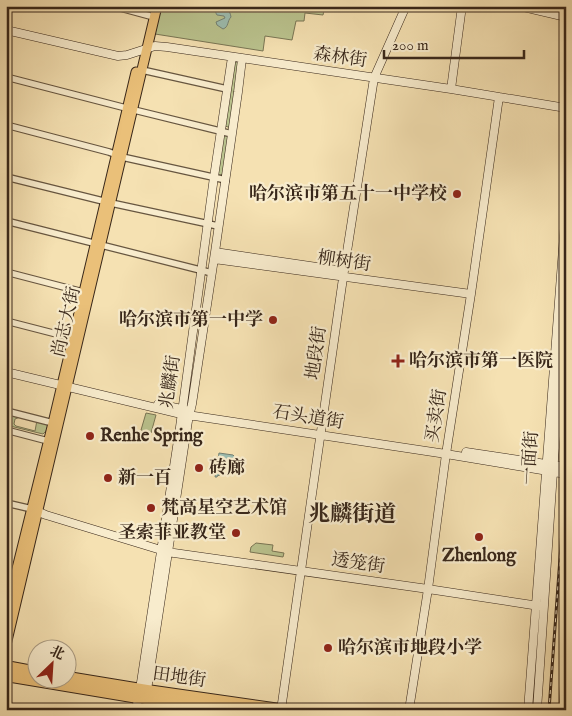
<svg xmlns="http://www.w3.org/2000/svg" width="572" height="716" font-family="'IM FELL English','Noto Serif SC',serif">
<rect width="100%" height="100%" fill="#f5e1b2"/>
<filter id="stains"><feTurbulence type="fractalNoise" baseFrequency=".004" numOctaves="4"/><feColorMatrix values="0 0 0 0 .2 0 0 0 0 .09 0 0 0 0 .02 0 0 0 .5 -.17"/></filter>
<radialGradient id="worn" r=".72"><stop offset=".6" stop-color="#630" stop-opacity="0"/><stop offset="1" stop-color="#630" stop-opacity=".3"/></radialGradient>
<path fill="#bac38e" stroke="#797554" d="M161 6H325L323 15 305 13 304 21H296L292 40 265 36 263 51 155 34Z
M236 62 239 63 231 128 225 126 234 63Z
M226 135 229 138 224 174 220 175 217 174 223 136Z
M6 412 20 417 15 419 14 424 16 426 35 431 37 420 47 423 48 425 46 431 43 434 6 425Z
M146 413 156 415 151 433 141 430Z
M256 543 273 545 272 551 284 553 283 557 250 552 251 547Z"/>
<path fill="#9cbdb0" stroke="#748174" d="M217 6C224 6 230 9 231 17 227 21 229 27 223 29L217 25 216 22 225 18 224 16 217 15C215 12 215 10 217 6Z
M219 453 233 455 238 460V462L222 460 219 476 218 475 217 477H215Z"/>
<g fill="none" stroke-linecap="round" stroke-linejoin="round">
<g stroke="#675640" stroke-width="8">
<path id="street" d="M113 6 150 16
M142 70 227 89
M6 77 126 108 232 134
M6 125 109 152 122 157 226 180
M6 177 111 203 218 226
M6 221 212 273
M6 272 83 292
M6 321 72 338
M6 411 53 423
M6 430 48 441
M6 503 32 509"/>
</g>
<g stroke="#38271a" stroke-width="9">
<path id="secondary" d="M519 6 566 17
M6 30 118 56 127 55 155 46 167 47 451 89 566 108
M451 89 462 6
M215 252 344 271
M214 259 471 294
M6 372 181 414 446 454 566 474
M158 404 186 410
M466 452 566 467
M34 510 46 515 161 550
M167 552 428 589 539 606
M136 710 140 689 180 427 214 177 232 57
M148 710 150 700 147 690 188 421 192 404 215 252 238 92 242 59
M281 710 344 271 374 78 406 6
M409 710 428 589 446 454 471 294 499 97
M528 710 566 209
M537 710 553 472 566 316"/>
</g>
<g stroke="#38271a" stroke-width="11">
<path id="primary" d="M6 613 53 423 136 72
M6 645 157 6"/>
</g>
<g stroke="#38271a" stroke-width="12">
<path id="highway" d="M6 666 38 672
M6 676 138 698 225 710
M68 677 147 690 287 710"/>
</g>
<use href="#street" stroke="#f8eccd" stroke-width="5.5"/>
<use href="#secondary" stroke="#f8eccd" stroke-width="8"/>
<use href="#primary" stroke="#eac079" stroke-width="9"/>
<use href="#highway" stroke="#eac079" stroke-width="10"/>
<g stroke="#38271a" stroke-width="3">
<path id="rail" d="M549 710 566 475
M560 710 566 612"/>
</g>
<use href="#rail" stroke="#f8eccd" stroke-width="1" stroke-dasharray="4" stroke-linecap="butt"/>
</g>
<g fill="#8f2418" stroke="#f8eccd" stroke-width="2">
<circle cx="457" cy="194" r="5"/>
<circle cx="273" cy="320" r="5"/>
<path d="M395.5 353.5h5v5h5v5h-5v5h-5v-5h-5v-5h5z"/>
<circle cx="90" cy="436" r="5"/>
<circle cx="199" cy="468" r="5"/>
<circle cx="108" cy="478" r="5"/>
<circle cx="151" cy="508" r="5"/>
<circle cx="236" cy="533" r="5"/>
<circle cx="479" cy="537" r="5"/>
<circle cx="328" cy="648" r="5"/>
</g>
<g text-anchor="middle" dominant-baseline="central" stroke-width="4.5" stroke-linejoin="round" paint-order="stroke">
<g font-size="18" fill="#38271a" stroke="#f8eccd">
<text transform="translate(340 58) rotate(8)">森林街</text>
<text transform="translate(344 262) rotate(8)">柳树街</text>
<text transform="translate(67 322) rotate(-77)">尚志大街</text>
<text transform="translate(317 353) rotate(-82)">地段街</text>
<text transform="translate(171 382) rotate(-82)">兆麟街</text>
<text transform="translate(437 416) rotate(-81)">买卖街</text>
<text transform="translate(308 418) rotate(9)">石头道街</text>
<text transform="translate(531 458) rotate(-86)">一面街</text>
<text transform="translate(358 564) rotate(8)">透笼街</text>
<text transform="translate(179 678) rotate(8)">田地街</text>
</g>
<g font-size="18" font-weight="bold" fill="#38271a" stroke="#f8eccd" text-anchor="start">
<text x="447" y="194" text-anchor="end">哈尔滨市第五十一中学校</text>
<text x="263" y="320" text-anchor="end">哈尔滨市第一中学</text>
<text x="409" y="361">哈尔滨市第一医院</text>
<text x="100" y="436">Renhe Spring</text>
<text x="209" y="468">砖廊</text>
<text x="118" y="478">新一百</text>
<text x="161" y="508">梵高星空艺术馆</text>
<text x="226" y="533" text-anchor="end">圣索菲亚教堂</text>
<text x="479" y="556" text-anchor="middle">Zhenlong</text>
<text x="338" y="648">哈尔滨市地段小学</text>
</g>
<g font-size="22" font-weight="bold" fill="#38271a" stroke="#f8eccd">
<text x="352" y="515">兆麟街道</text>
</g>
</g>
<rect width="572" height="716" fill="none" stroke="#f5e1b2" stroke-width="25"/>
<rect x="8" y="8" width="557" height="701" fill="none" stroke="#38271a" stroke-width="2.5"/>
<rect x="12" y="12" width="547" height="691" fill="none" stroke="#38271a"/>
<g transform="translate(52 664) rotate(25)"><circle r="24" fill="#f8eccd" stroke="#ab9d85"/>
<path d="M0-4L9 19L0 12L-9 19Z" fill="#8f2418"/>
<text y="-8" font-size="14" font-weight="bold" text-anchor="middle" fill="#38271a">北</text>
</g>
<path d="M384 50v8h140v-8" fill="none" stroke="#38271a" stroke-width="2.5"/>
<text x="392" y="50" font-size="15" fill="#38271a" stroke="#f8eccd" stroke-width="4" paint-order="stroke">200 m</text>
<rect width="100%" height="100%" filter="url(#stains)"/>
<rect width="100%" height="100%" fill="url(#worn)"/>
</svg>
